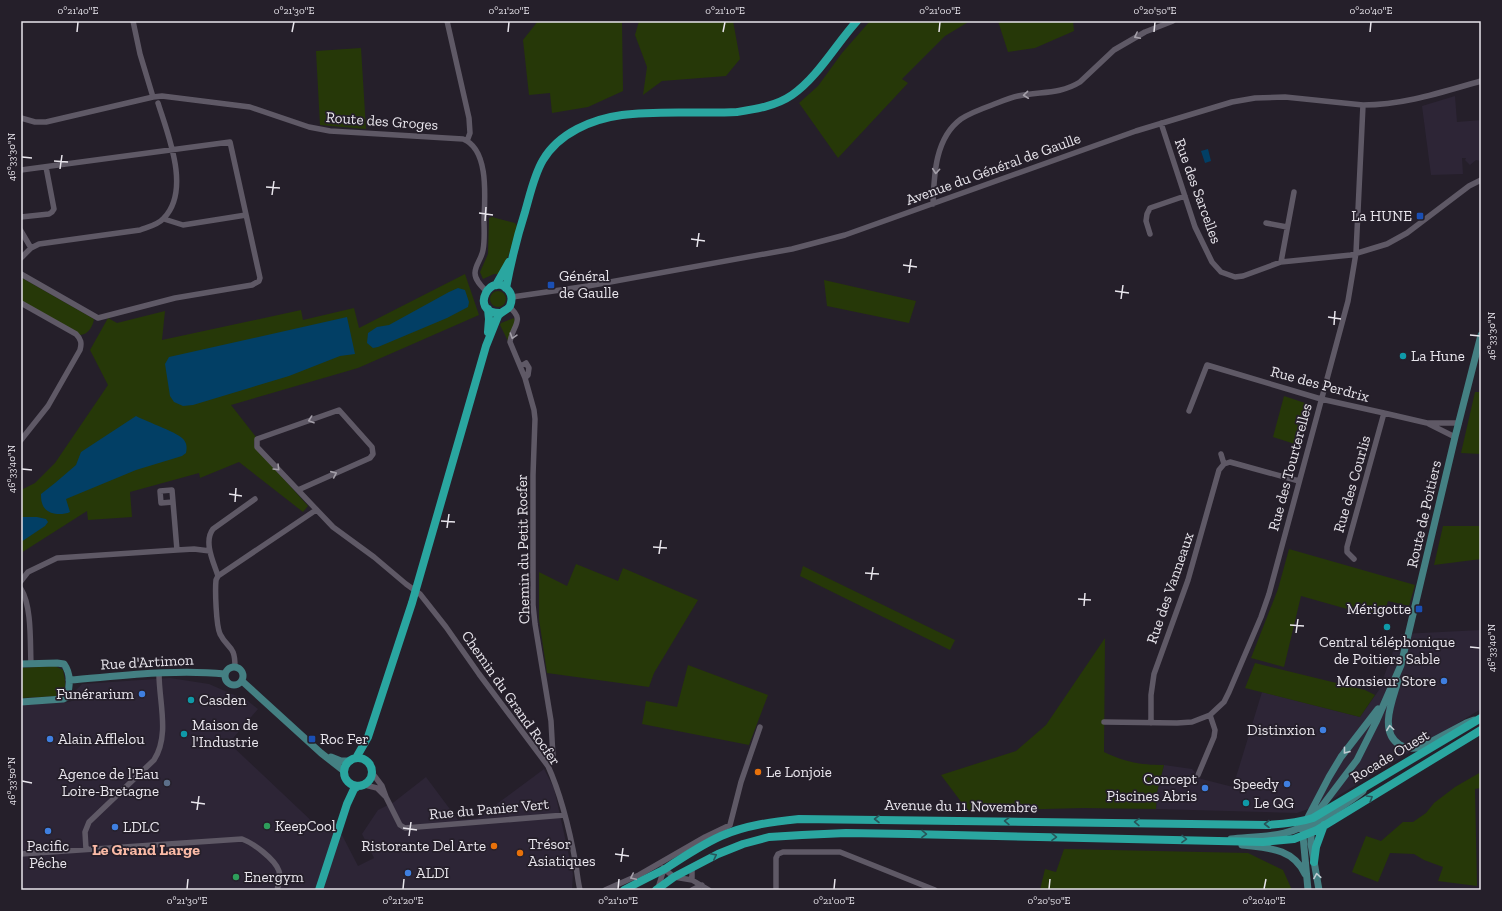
<svg xmlns="http://www.w3.org/2000/svg" width="1502" height="911" font-family="'Zilla Slab',serif">
<rect width="100%" height="100%" fill="#251f2a"/>
<path fill="#2d2536" d="M1455 96 1457 122 1481 120V161L1476 160 1470 165 1465 160 1466 158H1462L1463 174 1431 175 1422 106Z
M1481 630V709L1328 802 1297 813 1156 809 1157 792 1164 765 1192 769 1195 772 1194 777 1233 787 1262 692 1360 717 1379 690 1395 646 1397 647 1401 634Z
M170 678 209 684 248 701 258 709 229 743 319 828 342 835 358 866 374 858 362 834 378 810 394 802 426 777 458 820 478 818 544 769 554 788 573 874 572 890H21V705L69 702 74 700 75 691 82 684Z"/>
<path fill="#263808" d="M538 21H622L623 91 588 107 552 113 550 93 529 95 523 40Z
M639 21H733L740 59 726 76 662 81 643 95 647 67 635 35Z
M870 21H970L945 36 902 79 908 83 838 158 799 103 818 86 842 53Z
M998 21H1073L1074 31 1035 48 1008 52Z
M361 48 366 129 320 125 316 51Z
M492 217 515 223 517 226 509 254 500 274H494L483 279 480 272 488 254 489 218Z
M465 274 479 315 358 368 231 405 256 437 254 442V446L308 506 303 512 239 462 200 478 199 473 130 492 132 517 88 520 87 511 21 553V490L35 483 55 463 108 385 90 350 108 318 117 323 165 311 162 340 301 310 303 320 354 308 359 328Z
M22 278 94 319C93 326 88 335 80 335L21 301V280Z
M824 280 916 301 909 323 827 306Z
M490 299a8 8 0 1 1 16 0a8 8 0 1 1-16 0Z
M514 318 515 321 508 341 500 325 501 323Z
M1475 392H1481V454L1461 453Z
M1284 396 1308 404 1311 410 1301 446 1273 437Z
M1443 526H1481V559L1434 565Z
M1289 549 1415 585 1409 606 1388 601 1383 617 1366 612 1365 614 1301 596 1284 667 1251 658 1278 589Z
M576 564 618 581 623 568 698 600 654 673 649 687 547 673 539 619V572L567 586Z
M803 566 955 640 950 650 800 576Z
M1105 638 1104 752C1125 762 1140 765 1164 765L1157 792 1156 809 1083 808 968 811 941 775 1016 751 1046 725Z
M1255 663 1365 690 1375 695 1360 717 1245 688Z
M688 665 768 695 749 745 642 724 646 701 677 707Z
M55 666 63 670C65 680 68 690 58 696L21 698V668Z
M1481 772V788L1475 789 1477 886 1438 881 1443 867 1424 860 1414 854 1390 853 1378 882 1352 872 1366 836 1381 841 1403 822H1413L1426 813 1434 803 1455 787Z
M1064 849 1248 853 1283 870 1292 890H1040L1045 869 1056 872Z"/>
<path fill="#023f65" d="M1208 149 1211 161 1205 163 1201 151Z
M458 288 465 290 469 302 468 307 447 318 378 347 373 348 367 343 368 333 377 327 389 325 449 292Z
M347 317 355 354 340 356 289 376 193 405 183 406 174 402 170 396 165 364 169 357Z
M136 416C147 422 180 433 184 440 187 444 187 448 186 453L182 456 136 470 66 499 70 512C61 516 45 515 42 503 41 501 41 496 41 494L55 483 76 465 81 452Z
M21 517H37L46 519 48 522 45 526 21 542Z"/>
<g fill="none" stroke-linecap="round" stroke-linejoin="round">
<path stroke="#5f5966" stroke-width="5.5" d="M133 21 140 54 153 97
M447 21 469 118 470 133 467 141
M21 118 35 122H46L153 97 162 96 250 107 309 127 330 131 463 139C489 149 485 196 484 220 484 229 485 240 483 250 482 258 475 265 475 273 475 280 481 286 486 291
M1161 123 1195 227 1212 262 1221 272 1235 277 1243 276 1281 262 1351 255 1387 244 1407 233 1469 186 1481 180
M21 170 230 142 260 278 259 281 252 285 175 298 98 318 21 274
M933 204C934 175 935 138 961 119 970 113 981 109 992 105 1000 102 1009 98 1018 96 1040 91 1059 95 1080 82L1114 50 1145 32 1173 21
M21 217 49 214 52 212 54 209 46 167
M164 219 183 225 246 215
M1266 223 1287 227
M21 231 31 248
M1150 234 1146 221 1147 214 1150 208 1185 196
M21 258 31 248 39 244 140 230C148 227 158 225 164 218 191 190 168 135 158 103
M1281 262 1294 192
M512 297 588 286 792 249 845 235 1136 131 1232 102 1255 98 1285 97 1363 105C1404 105 1442 92 1481 81
M21 303 76 334C81 339 82 343 80 350L48 406 21 440
M509 307C526 320 512 326 510 342L525 378 528 375 529 368 526 363 521 366
M525 378 534 410 535 419 533 475V605L535 624 551 721 553 757 548 766
M1189 411 1207 365 1321 399 1384 413 1427 423H1459
M1429 424 1455 437
M1221 454 1224 464 1230 462 1299 481
M298 490 370 458 373 454 372 447 339 410 257 439V447L333 527 374 557 406 584 420 594 446 627 479 674 548 766C562 797 570 832 576 865 577 873 578 882 580 890
M173 502 161 503 160 491 172 490 177 550
M1354 559 1347 552V547L1384 413
M218 576C214 563 203 542 213 529L255 499
M21 581 28 572 57 558 177 550 194 549 210 551
M21 589C32 606 30 644 31 664
M235 667C235 644 228 650 220 634 216 625 215 590 216 580L218 576 316 510
M1104 722 1177 723 1192 722 1210 715 1224 702 1229 692 1261 617 1269 594 1348 301 1356 253 1363 105
M1151 723V695L1154 674 1188 580 1219 470 1224 464
M1198 775 1214 737 1215 730 1210 715
M365 785 377 788 386 797 382 786 373 774
M386 797 400 825 405 828 565 815
M86 849 85 832 89 822 154 760C170 735 159 702 159 674
M21 854 242 839C253 843 275 859 279 871 281 878 279 884 277 890
M663 868 674 877 692 880
M692 868V880L709 890
M658 888 664 869
M605 890 639 875 705 837 730 825 741 782 760 727
M692 890 702 885
M776 890V858L778 854 783 852H840L935 890"/>
<path stroke="#448083" stroke-width="7" d="M21 664 57 663 64 664C71 674 70 685 67 697L63 699 21 702
M225 676a9 9 0 1 1 18 0a9 9 0 1 1-18 0Z
M69 680C121 676 174 669 225 674
M242 681 321 753 344 771
M1398 681C1393 699 1378 732 1400 745 1406 749 1413 749 1421 747L1466 723 1474 720
M331 757 341 761H350
M1311 828V844L1319 890
M1304 835C1321 817 1344 807 1363 791
M1231 839C1255 836 1296 838 1313 818L1357 760 1376 722 1401 665 1455 437 1481 335
M1242 845C1268 848 1293 848 1305 874
M1308 890 1303 836 1306 821 1329 777 1341 757 1378 709"/>
<path stroke="#2aa6a0" stroke-width="8" d="M496 285 509 262
M506 288C511 262 517 237 525 212 530 195 534 175 543 160 559 133 592 119 622 115 658 110 700 114 737 112 756 109 776 106 792 95 818 77 836 44 857 21
M488 332 489 319 488 309
M344 772a14 14 0 1 1 28 0a14 14 0 1 1-28 0Z
M356 758 368 737 412 603 486 346 498 316C501 311 507 311 510 306 512 301 512 295 509 291 492 268 467 313 500 313
M1314 862 1316 847 1324 825
M319 890 347 804 354 789 358 786
M624 890C637 883 651 876 665 869 683 857 701 845 721 836 746 825 772 822 799 819L1268 825C1283 824 1298 823 1313 818L1481 718
M656 890 674 877 718 854 743 844 769 837 802 835 846 833 909 834 1263 842 1294 839 1317 830 1481 730"/>
</g>
<defs><path id="oneway-chevron" d="M-2-3.5L2.5 0L-2 3.5" fill="none" stroke-width="1.6" stroke-linecap="round" stroke-linejoin="round"/></defs>
<g stroke="#a49fa9">
<use href="#oneway-chevron" transform="translate(1137 36) rotate(153)"/>
<use href="#oneway-chevron" transform="translate(1026 95) rotate(174)"/>
<use href="#oneway-chevron" transform="translate(936 171) rotate(95)"/>
<use href="#oneway-chevron" transform="translate(513 336) rotate(108)"/>
<use href="#oneway-chevron" transform="translate(311 420) rotate(161)"/>
<use href="#oneway-chevron" transform="translate(277 468) rotate(45)"/>
<use href="#oneway-chevron" transform="translate(334 474) rotate(-24)"/>
<use href="#oneway-chevron" transform="translate(633 877) rotate(155)"/>
</g>
<g stroke="#bfccd2">
<use href="#oneway-chevron" transform="translate(1390 728) rotate(-98)"/>
<use href="#oneway-chevron" transform="translate(1346 751) rotate(128)"/>
<use href="#oneway-chevron" transform="translate(1317 876) rotate(-99)"/>
</g>
<g stroke="#275559">
<use href="#oneway-chevron" transform="translate(1370 798) rotate(-31)"/>
<use href="#oneway-chevron" transform="translate(877 819) rotate(-180)"/>
<use href="#oneway-chevron" transform="translate(1007 821) rotate(-179)"/>
<use href="#oneway-chevron" transform="translate(1137 822) rotate(-179)"/>
<use href="#oneway-chevron" transform="translate(1267 824) rotate(180)"/>
<use href="#oneway-chevron" transform="translate(924 834) rotate(1)"/>
<use href="#oneway-chevron" transform="translate(1054 837) rotate(1)"/>
<use href="#oneway-chevron" transform="translate(1184 839) rotate(1)"/>
<use href="#oneway-chevron" transform="translate(714 856) rotate(-27)"/>
</g>
<path fill="none" stroke="#e8e5ec" stroke-width="1.5" d="M77 32 78 22M292 32 294 22M508 32 509 22M723 32 725 22M939 32 940 22M1154 32 1155 22M1370 32 1371 22M22 157 32 158M54 161 68 162M60 169 62 155M266 187 280 188M272 195 274 181M479 213 493 215M485 221 486 207M691 239 705 241M697 247 699 233M903 265 917 267M909 273 911 259M1115 291 1129 293M1121 299 1123 285M1328 317 1341 319M1334 325 1335 311M1470 335 1480 336M22 469 32 470M229 494 242 496M235 502 236 488M441 521 455 522M447 528 449 514M653 547 667 548M659 554 661 540M865 573 879 574M871 580 873 567M1078 599 1091 600M1084 606 1085 593M1290 625 1304 626M1296 633 1298 619M1470 647 1480 648M22 781 32 783M191 802 205 804M197 810 199 796M403 828 417 830M409 836 411 822M615 854 629 856M621 862 623 848M187 889 188 879M403 889 404 879M618 889 619 879M834 889 835 879M1049 889 1050 879M1264 889 1266 879"/>
<g fill="#1a4fb4" stroke="#251f2a" stroke-width="1.5">
<rect x="1416" y="212" width="8" height="8" rx="2"/>
<rect x="547" y="281" width="8" height="8" rx="2"/>
<rect x="1415" y="605" width="8" height="8" rx="2"/>
<rect x="308" y="735" width="8" height="8" rx="2"/>
</g>
<g fill="#0f9aa8" stroke="#251f2a" stroke-width="1.5">
<circle cx="1403" cy="356" r="4"/>
<circle cx="1387" cy="627" r="4"/>
<circle cx="191" cy="700" r="4"/>
<circle cx="184" cy="734" r="4"/>
<circle cx="1246" cy="803" r="4"/>
</g>
<g fill="#3f7fe0" stroke="#251f2a" stroke-width="1.5">
<circle cx="1444" cy="681" r="4"/>
<circle cx="142" cy="694" r="4"/>
<circle cx="1323" cy="730" r="4"/>
<circle cx="50" cy="739" r="4"/>
<circle cx="1287" cy="784" r="4"/>
<circle cx="1205" cy="788" r="4"/>
<circle cx="115" cy="827" r="4"/>
<circle cx="48" cy="831" r="4"/>
<circle cx="408" cy="873" r="4"/>
</g>
<g fill="#e8710a" stroke="#251f2a" stroke-width="1.5">
<circle cx="758" cy="772" r="4"/>
<circle cx="494" cy="846" r="4"/>
<circle cx="520" cy="853" r="4"/>
</g>
<circle fill="#5c6f8a" stroke="#251f2a" stroke-width="1.5" cx="167" cy="783" r="4"/>
<g fill="#2e9e5b" stroke="#251f2a" stroke-width="1.5">
<circle cx="267" cy="826" r="4"/>
<circle cx="236" cy="877" r="4"/>
</g>
<g text-anchor="middle" dominant-baseline="central" stroke-width="3.5" stroke-linejoin="round" paint-order="stroke">
<g font-size="15" fill="#e8e5ec" stroke="#251f2a">
<text transform="translate(382 121) rotate(4)">Route des Groges</text>
<text transform="translate(993 169) rotate(-20)">Avenue du Général de Gaulle</text>
<text transform="translate(1198 191) rotate(70)">Rue des Sarcelles</text>
<text transform="translate(1320 384) rotate(15)">Rue des Perdrix</text>
<text transform="translate(1290 467) rotate(-75)">Rue des Tourterelles</text>
<text transform="translate(1352 484) rotate(-74)">Rue des Courlis</text>
<text transform="translate(1424 514) rotate(-77)">Route de Poitiers</text>
<text transform="translate(523 549) rotate(-91)">Chemin du Petit Rocfer</text>
<text transform="translate(1170 588) rotate(-71)">Rue des Vanneaux</text>
<text transform="translate(147 662) rotate(-3)">Rue d'Artimon</text>
<text transform="translate(511 698) rotate(55)">Chemin du Grand Rocfer</text>
<text transform="translate(1390 756) rotate(-31)">Rocade Ouest</text>
<text transform="translate(961 806) rotate(1)">Avenue du 11 Novembre</text>
<text transform="translate(489 809) rotate(-5)">Rue du Panier Vert</text>
</g>
<g font-size="15" fill="#e8e5ec" stroke="#251f2a" text-anchor="start">
<text x="1412" y="216" text-anchor="end">La HUNE</text>
<text x="559" y="276">Général<tspan x="559" dy="17">de Gaulle</tspan></text>
<text x="1411" y="356">La Hune</text>
<text x="1411" y="609" text-anchor="end">Mérigotte</text>
<text x="1387" y="642" text-anchor="middle">Central téléphonique<tspan x="1387" dy="17">de Poitiers Sable</tspan></text>
<text x="1436" y="681" text-anchor="end">Monsieur Store</text>
<text x="134" y="694" text-anchor="end">Funérarium</text>
<text x="199" y="700">Casden</text>
<text x="192" y="725">Maison de<tspan x="192" dy="17">l'Industrie</tspan></text>
<text x="1315" y="730" text-anchor="end">Distinxion</text>
<text x="58" y="739">Alain Afflelou</text>
<text x="320" y="739">Roc Fer</text>
<text x="766" y="772">Le Lonjoie</text>
<text x="159" y="774" text-anchor="end">Agence de l'Eau<tspan x="159" dy="17">Loire-Bretagne</tspan></text>
<text x="1197" y="779" text-anchor="end">Concept<tspan x="1197" dy="17">Piscines Abris</tspan></text>
<text x="1279" y="784" text-anchor="end">Speedy</text>
<text x="1254" y="803">Le QG</text>
<text x="275" y="826">KeepCool</text>
<text x="123" y="827">LDLC</text>
<text x="528" y="844">Trésor<tspan x="528" dy="17">Asiatiques</tspan></text>
<text x="48" y="846" text-anchor="middle">Pacific<tspan x="48" dy="17">Pêche</tspan></text>
<text x="486" y="846" text-anchor="end">Ristorante Del Arte</text>
<text x="416" y="873">ALDI</text>
<text x="244" y="877">Energym</text>
</g>
<g font-size="16" font-weight="bold" fill="#fabaa6" stroke="#251f2a">
<text x="146" y="849">Le Grand Large</text>
</g>
</g>
<rect width="1502" height="911" fill="none" stroke="#251f2a" stroke-width="44"/>
<rect x="22" y="22" width="1458" height="867" fill="none" stroke="#e8e5ec" stroke-width="1.5"/>
<g font-size="10" text-anchor="middle" fill="#e8e5ec">
<text x="78" y="14">0°21'40"E</text>
<text x="294" y="14">0°21'30"E</text>
<text x="509" y="14">0°21'20"E</text>
<text x="725" y="14">0°21'10"E</text>
<text x="940" y="14">0°21'00"E</text>
<text x="1155" y="14">0°20'50"E</text>
<text x="1371" y="14">0°20'40"E</text>
<text transform="translate(11 157) rotate(-90)" y="4">46°33'30"N</text>
<text transform="translate(1491 336) rotate(-90)" y="4">46°33'30"N</text>
<text transform="translate(11 469) rotate(-90)" y="4">46°33'40"N</text>
<text transform="translate(1491 648) rotate(-90)" y="4">46°33'40"N</text>
<text transform="translate(11 781) rotate(-90)" y="4">46°33'50"N</text>
<text x="187" y="904">0°21'30"E</text>
<text x="403" y="904">0°21'20"E</text>
<text x="618" y="904">0°21'10"E</text>
<text x="834" y="904">0°21'00"E</text>
<text x="1049" y="904">0°20'50"E</text>
<text x="1264" y="904">0°20'40"E</text>
</g>
</svg>
